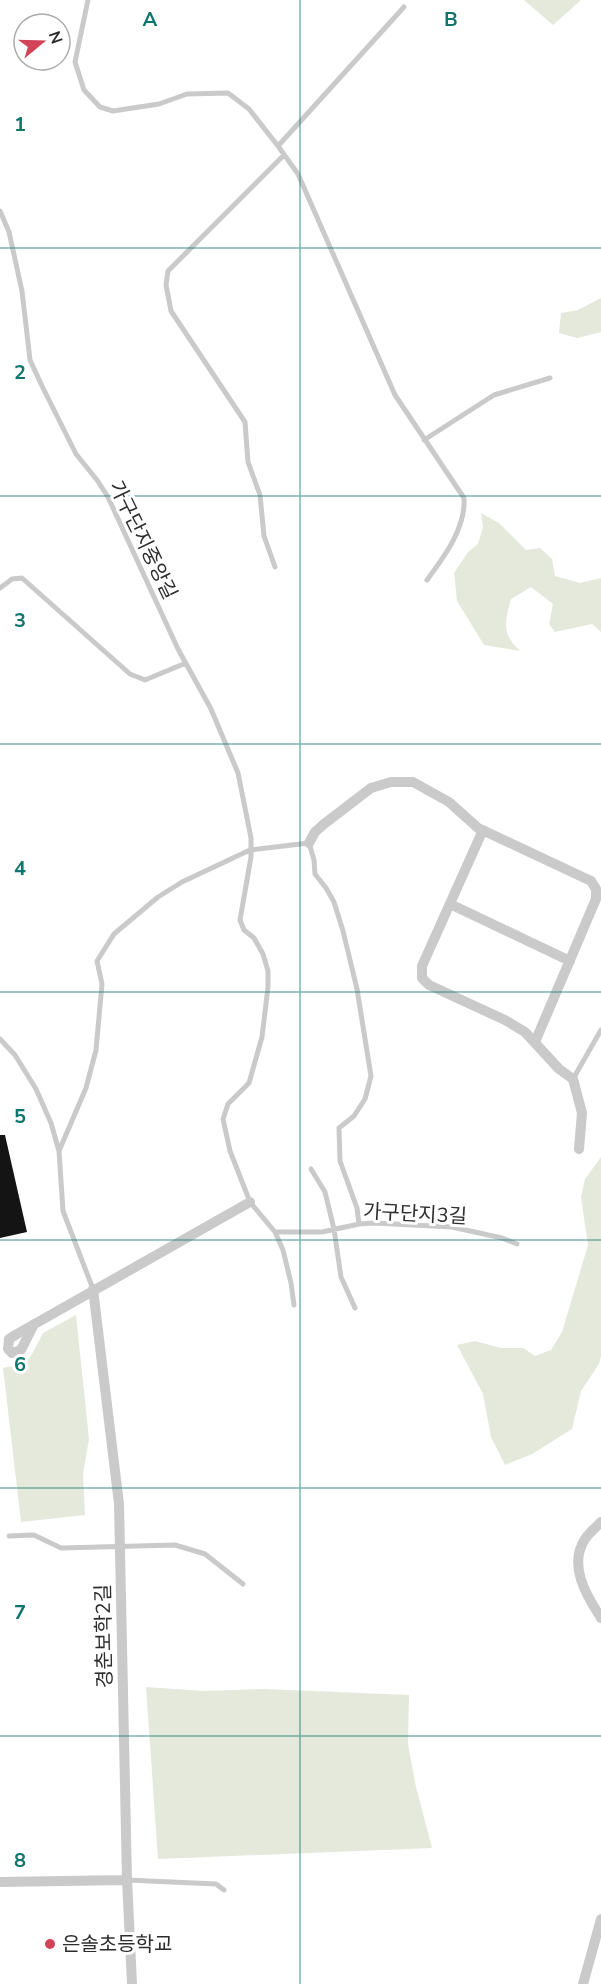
<svg xmlns="http://www.w3.org/2000/svg" width="601" height="1984" font-family="'Nunito Sans','Noto Sans KR',sans-serif">
<rect width="100%" height="100%" fill="#fff"/>
<path fill="#e4e9dc" d="M524 0H581L553 25Z
M601 298V332L577 338 559 333 561 313 578 310Z
M481 513 499 523 526 550 540 548 552 559 555 576 580 583 601 578V632L592 624 555 632 549 624 553 604 531 587 511 599C505 622 501 633 520 651L484 645 457 601 454 573 468 552 478 544 483 527Z
M601 1157V1356L599 1364 581 1391 572 1429 532 1454 505 1465 491 1437 483 1394 457 1345 475 1341 501 1348H523L535 1356 551 1350 562 1332 588 1245 581 1197 585 1179Z
M76 1315 89 1439 83 1474 85 1515 21 1522 3 1368 23 1364 31 1356 43 1333Z
M146 1687 204 1691 265 1689 409 1695 408 1744 416 1787 432 1848 158 1859Z"/>
<path fill="#141414" d="M0 1135H5L27 1232 0 1238Z"/>
<g fill="none" stroke-linecap="round" stroke-linejoin="round">
<path stroke="#cacaca" stroke-width="5" d="M88 0 75 62 84 90 100 107 113 111 159 104 187 94 228 93 249 109 278 146 298 174 395 395 464 498C466 528 444 557 427 580
M278 146 404 7
M0 211 9 232 22 291 30 360 42 386 76 454 97 480 108 497 178 649 211 709 238 773 251 838V857L240 920 244 930 254 938 263 954 268 971V987L262 1037 249 1083 228 1104 223 1119 230 1151 250 1202 275 1232 283 1250 291 1283 294 1305
M424 440 494 395 550 378
M275 567 264 536 260 495 248 462 245 422 171 311 166 285 168 271 284 155
M0 588 12 579 22 578 130 674 145 680 186 663
M0 1039 15 1055 36 1089 51 1123 59 1151 63 1211 93 1289
M573 1079 601 1030
M59 1151 86 1088 96 1050 102 984 97 961 114 934 158 897 182 882 250 850 309 843 314 860 315 874 326 888 334 902 343 931 357 989 371 1076 365 1099 354 1116 339 1128 340 1161 357 1208 359 1224
M311 1169 325 1192 334 1229 341 1277 355 1308
M275 1232H322L359 1224 374 1223 452 1227 502 1238 517 1244
M9 1536 34 1535 61 1548 175 1545 205 1554 243 1584
M127 1880 216 1884 224 1890"/>
<path stroke="#cacaca" stroke-width="10" d="M483 830 422 966V978L429 985 505 1020 525 1032 559 1069 573 1079 582 1113 579 1149
M309 843 315 832 324 824 371 788 391 782H413L449 802 478 828 591 881 596 889V899L535 1042
M450 904 570 961
M93 1289 119 1504 127 1880 132 1984
M34 1324 21 1350 12 1353 8 1349 9 1339 17 1334 250 1202
M601 1522C596 1527 589 1533 585 1539 568 1565 586 1595 601 1618
M0 1882 127 1880
M583 1984 601 1919"/>
</g>
<path fill="none" stroke="#0f766e" stroke-width="1.5" stroke-opacity="0.55" d="M300 0V1984M0 248H601M0 496H601M0 744H601M0 992H601M0 1240H601M0 1488H601M0 1736H601"/>
<circle fill="#d24258" stroke="#fff" stroke-width="2" cx="50" cy="1944" r="6"/>
<g text-anchor="middle" dominant-baseline="central" stroke-width="6" stroke-linejoin="round" paint-order="stroke">
<g font-size="20" fill="#2d2d2d" stroke="#fff">
<text transform="translate(143 540) rotate(64)">가구단지중앙길</text>
<text transform="translate(415 1214) rotate(3)">가구단지3길</text>
<text transform="translate(104 1636) rotate(-91)">경춘보학2길</text>
</g>
<g font-size="20" fill="#2d2d2d" stroke="#fff" text-anchor="start">
<text x="62" y="1944">은솔초등학교</text>
</g>
</g>
<g font-size="20" text-anchor="middle" font-weight="bold" fill="#0f766e" stroke="#fff" stroke-width="6" stroke-linejoin="round" paint-order="stroke">
<text x="150" y="26">A</text>
<text x="451" y="26">B</text>
<text x="20" y="131">1</text>
<text x="20" y="379">2</text>
<text x="20" y="627">3</text>
<text x="20" y="875">4</text>
<text x="20" y="1123">5</text>
<text x="20" y="1371">6</text>
<text x="20" y="1619">7</text>
<text x="20" y="1867">8</text>
</g>
<g transform="translate(42 42) rotate(71)"><circle r="28" fill="#ffffff" stroke="#ababab" stroke-width="1.5"/>
<path d="M0-4.5L10 22L0 15L-10 22Z" fill="#d24258"/>
<text y="-9" font-size="16" font-weight="bold" text-anchor="middle" fill="#2d2d2d">N</text>
</g>
</svg>
